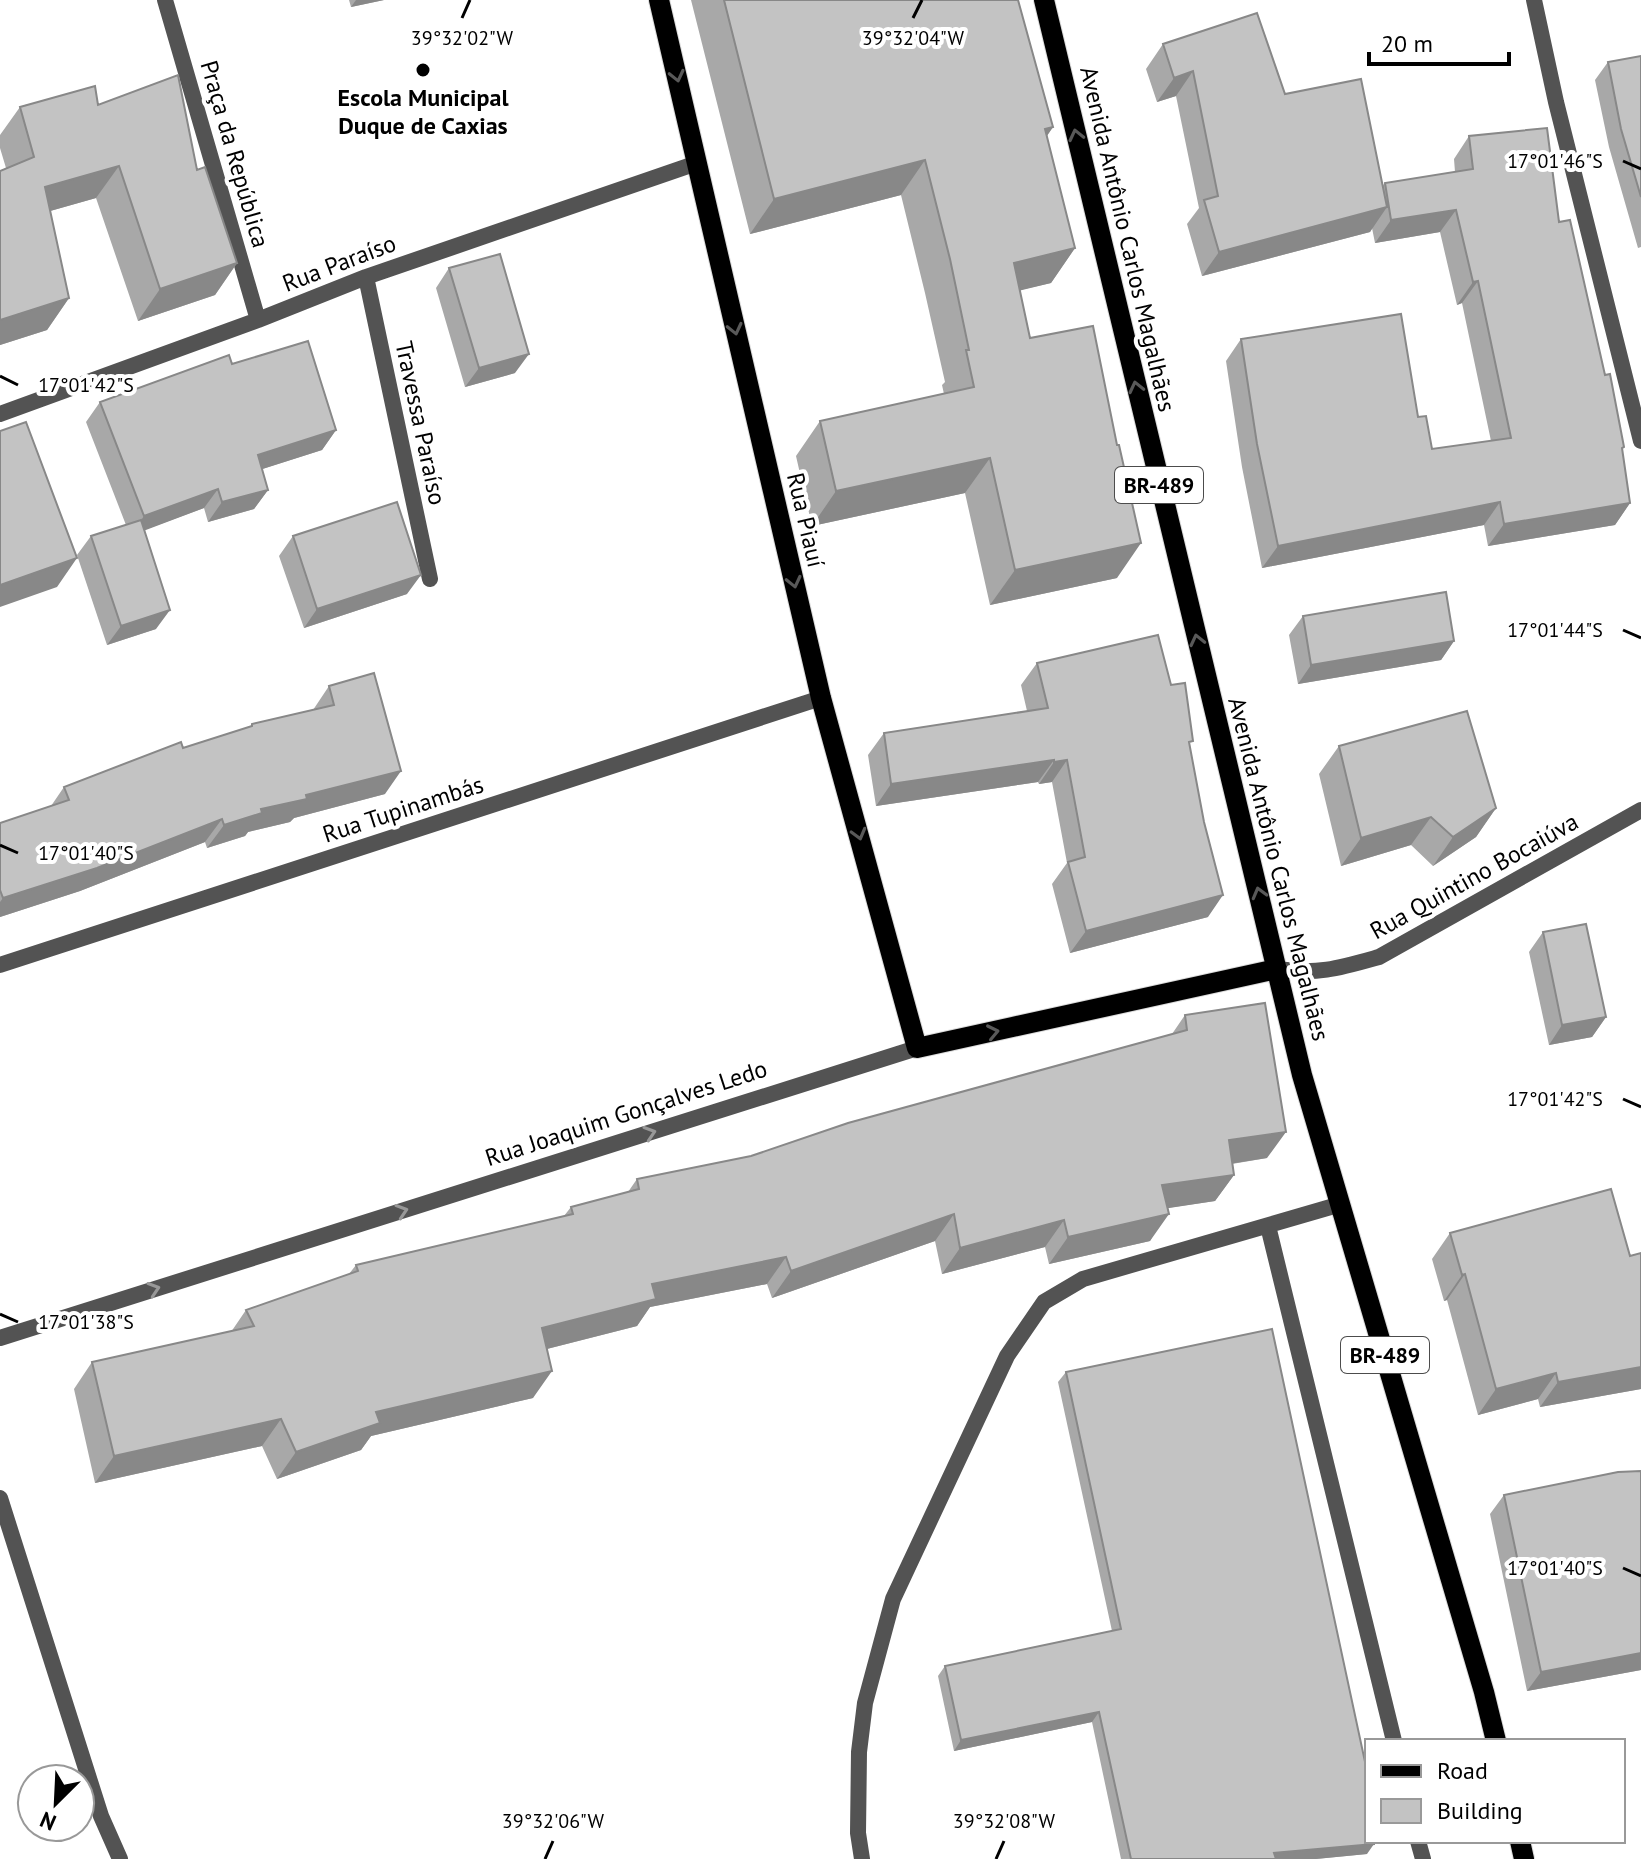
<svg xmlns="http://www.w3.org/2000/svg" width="1641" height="1859" font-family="'PT Sans',sans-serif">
<rect width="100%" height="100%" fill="#fff"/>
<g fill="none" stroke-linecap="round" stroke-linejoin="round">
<g stroke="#dbdbdb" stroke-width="22">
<path id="primary" d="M659 0 821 698 917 1048 1277 969
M1044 0 1302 1075 1484 1692 1496 1741
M1520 1841 1524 1859"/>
</g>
<path stroke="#535353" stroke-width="16" d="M1268 1226 1394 1741
M0 1498 101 1816 120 1859
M1418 1841 1423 1859
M862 1859 858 1833 859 1752 865 1703 893 1599 1007 1356 1044 1302 1083 1279 1341 1204"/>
<path stroke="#535353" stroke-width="16" d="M165 0 258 320
M1534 0 1556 102 1641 441
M366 277 430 579
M0 414 258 320 366 277 697 163
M0 965 821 698
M1277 969C1318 975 1340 968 1379 957L1641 810
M0 1338 917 1048"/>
<use href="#primary" stroke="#000" stroke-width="20"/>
</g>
<path fill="#a8a8a8" d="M349 0H384L351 7Z
M691 0H1018L1053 127 1047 136 1075 248 1051 283 1020 290 1030 338 1117 578 990 605 965 493 812 526 796 456 820 421 944 394 942 385 945 382 925 293 901 195 750 234Z
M1163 44 1285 94 1382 186 1385 183 1455 172 1454 159 1469 136 1559 222 1605 375 1624 447 1622 450 1630 503 1615 525 1488 546 1484 525 1262 568 1242 467 1226 361 1241 339 1418 417 1432 449 1491 441 1462 303 1457 305 1440 232 1375 243 1372 228 1370 232 1202 276 1187 224 1199 208 1176 96 1157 102 1146 69Z
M1641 56V247L1638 248 1609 147 1595 80 1608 62Z
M98 105 197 170 237 263 215 295 138 321 96 198 50 211 69 298 47 330 0 345V171L6 168 0 148V135L20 107Z
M449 268 515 373 465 387 436 288Z
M232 364 336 430 322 450 262 469 268 490 254 509 208 522 204 508 144 530 156 629 107 645 77 555 91 536 126 525 86 422 100 402Z
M293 536 407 594 304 628 279 556Z
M1303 616 1454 641 1441 660 1298 684 1289 635Z
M1037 663 1171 685 1190 746 1208 917 1070 953 1052 884 1067 863 1052 782 1039 784 1038 782 876 806 868 755 884 733 1027 711 1021 685Z
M329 686 385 794 294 818 290 822 248 832 245 836 207 848 205 842 80 891 0 917V823L51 806 64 787 250 727 252 724 313 710Z
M1339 746 1496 808 1476 837 1433 866 1411 845 1341 866 1319 774Z
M1543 932 1606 1017 1592 1037 1549 1045 1529 952Z
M1185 1015 1267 1158 1232 1164 1234 1175 1215 1201 1167 1208 1150 1241 1049 1264 1045 1247 942 1274 935 1241 772 1298 767 1284 650 1307 637 1326 547 1349 533 1398 371 1436 361 1450 277 1479 262 1446 95 1483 74 1389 92 1362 231 1332 246 1310 349 1274 356 1265 564 1216 571 1207 628 1192 637 1179 751 1156 1172 1034Z
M1450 1233 1630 1256 1641 1253V1389L1540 1407 1538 1399 1478 1415 1447 1300 1444 1301 1432 1259Z
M1066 1372 1367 1854 1315 1859H1121L1092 1722 954 1751 938 1676 945 1666 1112 1631 1058 1382Z
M1504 1495 1641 1670 1527 1691 1490 1514Z"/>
<path fill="#888" d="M356 0H384L351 7Z
M1193 71 1176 96 1157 102 1174 78Z
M1053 127 1029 161 1045 129Z
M925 160 901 195 750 234 774 199Z
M119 166 96 198 22 219 45 187Z
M1387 207 1370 232 1202 276 1219 252Z
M1456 210 1440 232 1375 243 1391 220Z
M1075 248 1051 283 990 298 1014 263Z
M237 263 215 295 138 321 160 289Z
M1478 281 1462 303 1457 305 1473 282Z
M69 298 47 330 0 345V320Z
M529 354 515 373 465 387 479 368Z
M336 430 322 450 244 475 258 455Z
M990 458 965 493 812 526 836 491Z
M218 489 204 508 130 536 144 516Z
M268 490 254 509 208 522 222 502Z
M1500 502 1484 525 1262 568 1278 546Z
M1630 503 1615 525 1488 546 1504 524Z
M1141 543 1117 578 990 605 1015 570Z
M77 558 57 587 0 607V585Z
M421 575 407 594 304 628 317 609Z
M170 610 156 629 107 645 121 626Z
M1454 641 1441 660 1298 684 1311 665Z
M1054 760 1038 782 876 806 891 784Z
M1067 760 1052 782 1039 784 1054 762Z
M401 771 385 794 294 818 290 822 248 832 245 836 207 848 224 825 261 809 306 795Z
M1496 808 1476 837 1433 866 1453 837Z
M1431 817 1411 845 1341 866 1361 838Z
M222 819 205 842 80 891 0 917V902L3 898Z
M1223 895 1208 917 1070 953 1086 931Z
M1606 1017 1592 1037 1549 1045 1562 1025Z
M1286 1132 1267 1158 1210 1167 1229 1140Z
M1234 1175 1215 1201 1143 1212 1162 1185Z
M954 1214 935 1241 772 1298 791 1271Z
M1169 1214 1150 1241 1049 1264 1068 1237Z
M1064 1220 1045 1247 942 1274 960 1248Z
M786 1257 767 1284 650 1307 637 1326 523 1355 542 1328 652 1284Z
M1465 1274 1447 1300 1444 1301 1462 1275Z
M1641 1367V1389L1540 1407 1558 1382Z
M552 1371 533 1398 371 1436 361 1450 277 1479 296 1452 376 1412Z
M1556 1373 1538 1399 1478 1415 1496 1389Z
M281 1419 262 1446 95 1483 114 1456Z
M1641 1653V1670L1527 1691 1541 1672Z
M1099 1712 1092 1722 954 1751 961 1740Z
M1374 1844 1367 1854 1316 1859H1270L1274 1853Z"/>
<path fill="#c3c3c3" stroke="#888" stroke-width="2" d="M724 0H1018L1053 127 1045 129 1075 248 1014 263 1030 338 1093 326 1117 445H1119L1141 543 1015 570 990 458 836 491 820 421 974 387 966 350H969L950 259 925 160 774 199Z
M1257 13 1285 94 1361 79 1387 207 1219 252 1204 200 1218 196 1193 71 1174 78 1163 44Z
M1641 56V197L1621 129 1608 62Z
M178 75 197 170 205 167 237 263 160 289 119 166 45 187 69 298 0 320V171L34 157 20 107 95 86 98 105Z
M1547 128 1559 222 1570 220 1605 375 1610 374 1624 447 1622 448 1630 503 1504 524 1500 502 1278 546 1257 444 1241 339 1401 314 1418 417 1426 416 1432 449 1511 438 1478 281 1473 282 1456 210 1391 220 1385 183 1473 169 1469 136Z
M500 254 529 354 479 368 449 268Z
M308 341 336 430 258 455 268 490 222 502 218 489 144 516 100 402 229 355 232 364Z
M26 422 77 558 0 585V431Z
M397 502 421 575 317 609 293 536Z
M141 520 170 610 121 626 91 536Z
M1446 592 1454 641 1311 665 1303 616Z
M1158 635 1171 685 1185 683 1193 741 1189 742 1204 822 1223 895 1086 931 1068 862 1085 857 1067 760 1054 762V760L891 784 884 733 1048 708 1037 663Z
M374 673 401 771 306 795 307 799 261 809 262 813 224 825 222 819 97 868 3 898 0 890V823L69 800 64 787 181 742 183 748 252 726V724L334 705 329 686Z
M1467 711 1496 808 1453 837 1431 817 1361 838 1339 746Z
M1586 924 1606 1017 1562 1025 1543 932Z
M1265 1003 1286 1132 1229 1140 1234 1175 1162 1185 1169 1214 1068 1237 1064 1220 960 1248 954 1214 791 1271 786 1257 652 1284 656 1299 542 1328 552 1371 376 1412 380 1423 296 1452 281 1419 114 1456 92 1362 254 1326 246 1310 358 1271 356 1265 573 1214 571 1207 639 1189 637 1179 751 1156 848 1123 1187 1030 1185 1015Z
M1611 1189 1630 1256 1641 1253V1367L1558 1382 1556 1373 1496 1389 1465 1274 1462 1275 1450 1233Z
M1272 1329 1367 1771V1841H1374V1844L1274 1853 1276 1859H1131L1099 1712 961 1740 945 1666 1121 1629 1066 1372Z
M1641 1471V1653L1541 1672 1504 1495 1618 1472Z"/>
<defs><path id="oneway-chevron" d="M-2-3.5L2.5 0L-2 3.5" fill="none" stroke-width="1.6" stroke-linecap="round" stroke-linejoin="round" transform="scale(2)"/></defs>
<g stroke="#595959">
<use href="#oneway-chevron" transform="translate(677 76) rotate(77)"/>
<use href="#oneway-chevron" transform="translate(1076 135) rotate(-103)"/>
<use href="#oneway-chevron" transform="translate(735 329) rotate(77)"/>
<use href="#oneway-chevron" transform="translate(1136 387) rotate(-103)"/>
<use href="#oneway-chevron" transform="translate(794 582) rotate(77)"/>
<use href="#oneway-chevron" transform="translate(1197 640) rotate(-103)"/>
<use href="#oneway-chevron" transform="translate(859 834) rotate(75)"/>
<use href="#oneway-chevron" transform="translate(1259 893) rotate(-105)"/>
<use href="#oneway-chevron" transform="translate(993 1032) rotate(-12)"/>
</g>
<g stroke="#989898">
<use href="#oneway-chevron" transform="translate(650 1133) rotate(-18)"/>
<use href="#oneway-chevron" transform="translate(402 1211) rotate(-18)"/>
<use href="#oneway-chevron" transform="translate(154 1289) rotate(-18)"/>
</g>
<path fill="none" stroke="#000" stroke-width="3" d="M462 18 470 0M913 18 922 0M1623 161 1641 169M0 376 18 385M1623 630 1641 638M0 845 18 853M1623 1099 1641 1107M0 1314 18 1322M1623 1568 1641 1576M545 1859 553 1841M996 1859 1004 1841"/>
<circle fill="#000" stroke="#fff" stroke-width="3" cx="423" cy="70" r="8"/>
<g text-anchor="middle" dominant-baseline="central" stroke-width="8" stroke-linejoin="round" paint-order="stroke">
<g fill="#fff" stroke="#4c4c4c" stroke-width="2">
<rect x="1115" y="467" width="88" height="36" rx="6"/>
<rect x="1341" y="1337" width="88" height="36" rx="6"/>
</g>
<g font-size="22" font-weight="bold" fill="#000">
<text x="1159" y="485">BR-489</text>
<text x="1385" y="1355">BR-489</text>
</g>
<g font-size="24" font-weight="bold" fill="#000" stroke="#fff">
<text x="423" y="97">Escola Municipal<tspan x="423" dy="28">Duque de Caxias</tspan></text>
</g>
<g font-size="24" fill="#000" stroke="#fff">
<text transform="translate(235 154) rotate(74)">Praça da República</text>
<text transform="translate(1128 239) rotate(77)">Avenida Antônio Carlos Magalhães</text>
<text transform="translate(339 263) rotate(-21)">Rua Paraíso</text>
<text transform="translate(421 423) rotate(78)">Travessa Paraíso</text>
<text transform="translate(806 520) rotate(77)">Rua Piauí</text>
<text transform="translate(403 809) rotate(-18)">Rua Tupinambás</text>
<text transform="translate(1279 869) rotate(76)">Avenida Antônio Carlos Magalhães</text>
<text transform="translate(1474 876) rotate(-29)">Rua Quintino Bocaiúva</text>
<text transform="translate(626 1113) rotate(-18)">Rua Joaquim Gonçalves Ledo</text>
</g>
</g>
<g font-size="20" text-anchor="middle" fill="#000" stroke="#fff" stroke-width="8" stroke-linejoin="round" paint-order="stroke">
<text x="462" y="45">39°32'02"W</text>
<text x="913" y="45">39°32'04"W</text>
<text x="1555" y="168">17°01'46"S</text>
<text x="86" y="392">17°01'42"S</text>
<text x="1555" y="637">17°01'44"S</text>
<text x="86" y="860">17°01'40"S</text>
<text x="1555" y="1106">17°01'42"S</text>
<text x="86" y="1329">17°01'38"S</text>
<text x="1555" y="1575">17°01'40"S</text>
<text x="553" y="1828">39°32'06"W</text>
<text x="1004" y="1828">39°32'08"W</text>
</g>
<rect x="1365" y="1739" width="260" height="104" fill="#ffffff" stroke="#999999" stroke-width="2"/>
<rect x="1381" y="1765" width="40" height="12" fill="#000000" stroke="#999999" stroke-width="2"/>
<text x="1437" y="1779" font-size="24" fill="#000000">Road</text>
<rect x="1381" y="1799" width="40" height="24" fill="#c3c3c3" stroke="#999999" stroke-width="2"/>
<text x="1437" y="1819" font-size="24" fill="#000000">Building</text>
<g transform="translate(56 1803) rotate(204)"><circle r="38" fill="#ffffff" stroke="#999999" stroke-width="2"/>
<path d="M0-6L14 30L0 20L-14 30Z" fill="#000000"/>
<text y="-12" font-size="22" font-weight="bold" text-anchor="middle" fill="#000000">N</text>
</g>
<path d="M1369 52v12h140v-12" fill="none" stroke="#000000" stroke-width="4"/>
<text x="1381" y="52" font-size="24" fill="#000000" stroke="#ffffff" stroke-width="6" paint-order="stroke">20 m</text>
</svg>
